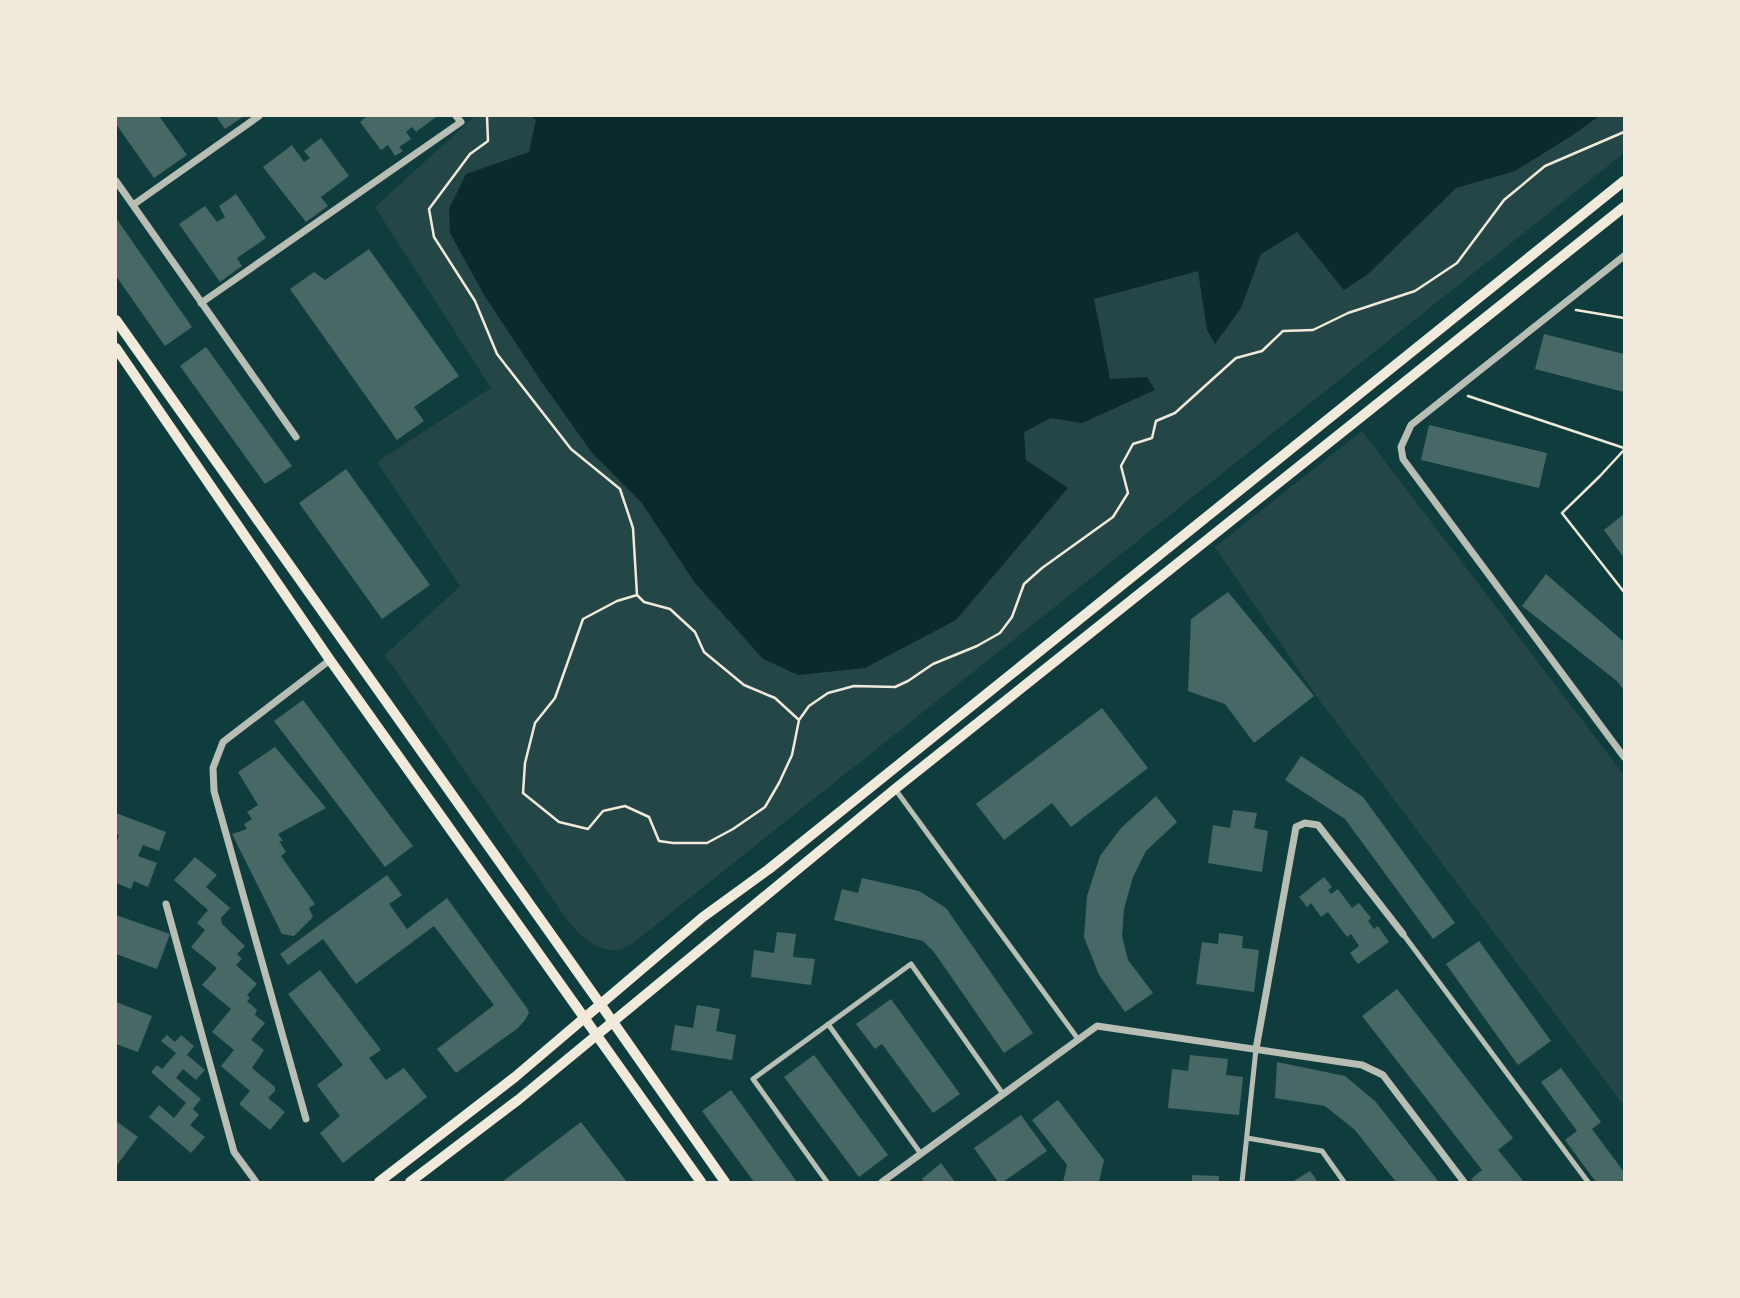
<svg xmlns="http://www.w3.org/2000/svg" width="1740" height="1298" font-family="Barlow,sans-serif">
<rect width="100%" height="100%" fill="#0f3d3e"/>
<path fill="#244646" d="M472 116H1624V153L632 944C607 960 584 941 568 921L385 655 460 586 377 462 491 388 375 207 473 118Z
M1362 431 1624 775V1106L1317 697 1215 547Z"/>
<path fill="#0a2a2b" d="M532 116H1599L1576 133 1515 171 1456 188 1368 274 1344 290 1297 232 1261 254 1241 308 1215 344 1207 330 1198 271 1094 299 1110 379 1147 377 1155 390 1082 423 1051 418 1024 432 1026 460 1068 488 956 620 865 668 798 675 763 659 695 583 641 502 592 453 541 381 484 295 450 233 449 209 466 174 529 152 536 120Z"/>
<path fill="#486865" d="M116 116H159L187 155 154 178 116 124Z
M216 116H244L225 129Z
M365 116H435L436 117 416 132 412 127 406 132 411 139 399 147 403 151 395 156 388 145 381 150 360 122 366 117Z
M321 138 349 176 321 197 328 206 306 222 263 167 292 145 304 162 310 158 304 151Z
M236 194 266 238 237 258 242 266 220 282 179 224 205 206 217 222 225 217 219 206Z
M116 218 192 327 165 346 116 276Z
M369 249 459 376 414 407 424 421 397 440 290 289 314 272 325 280Z
M1544 334 1624 354V392L1535 369Z
M206 347 292 466 265 484 180 366Z
M1429 425 1547 453 1539 488 1421 460Z
M346 469 430 585 382 619 299 503Z
M1624 514V558L1604 530Z
M1546 574 1624 642V691L1618 682 1522 606Z
M1228 592 1314 696 1254 743 1225 704 1188 691 1191 619Z
M303 700 413 846 385 867 274 721Z
M1102 708 1148 768 1071 827 1052 803 1004 840 976 804Z
M275 747 326 808 278 834 283 841H279L286 852 281 856 315 904 309 908 313 917 294 936 282 934 232 834 247 829 244 824 252 819 247 812 258 805 238 772Z
M1301 756 1363 797 1455 923 1433 939 1345 819 1285 780Z
M1156 796 1177 822 1146 851 1133 877 1124 909 1122 936 1128 960 1153 993 1125 1012 1099 975 1084 937 1087 896 1100 856 1121 828Z
M1233 810 1257 813 1254 828 1268 831 1262 872 1208 863 1213 825 1230 828Z
M116 813 166 832 159 851 143 845 138 856 157 863 148 887 134 881 131 889 116 883V846L119 835 116 834Z
M195 857 217 875 206 887 230 908 221 918 222 924 245 946 237 954 242 959 236 965 257 984 247 995 250 998 247 1001 257 1010 255 1015 265 1023 251 1040 264 1050 252 1068 275 1087V1091L268 1098 285 1112 270 1130 239 1104 250 1091 221 1066 234 1050 212 1032 231 1009 202 985 217 968 191 947 205 930 197 923 208 910 174 880Z
M387 875 402 895 389 904 407 929 447 898 527 1008 529 1013 525 1020 518 1028 456 1073 437 1049 494 1005 434 926 356 984 323 939 288 965 280 954Z
M1324 877 1332 887 1328 890 1331 894 1338 889 1352 908 1359 903 1371 918 1368 921 1374 929 1378 926 1389 942 1358 964 1350 953 1359 946 1351 934 1347 937 1328 912 1321 917 1311 903 1307 907 1299 897Z
M862 878 919 891 946 908 1033 1033 1004 1053 934 952 923 941 834 920 842 889 858 893Z
M116 915 170 934 157 969 116 954Z
M777 932 796 934 793 957 815 959 811 985 751 977 754 950 774 953Z
M1219 933 1243 936 1242 948 1259 950 1254 992 1196 984 1202 942 1218 944Z
M1479 941 1551 1041 1518 1065 1446 964Z
M320 970 381 1050 369 1058 386 1080 404 1068 427 1097 343 1163 320 1133 340 1116 317 1085 343 1065 288 994Z
M1397 989 1513 1138 1498 1150 1524 1182H1474L1471 1179 1482 1170 1362 1016Z
M891 999 960 1094 933 1113 882 1044 875 1049 856 1024Z
M116 1002 152 1016 138 1052 116 1044Z
M697 1005 720 1009 716 1031 736 1035 732 1060 671 1050 675 1025 693 1028Z
M167 1035 175 1042 181 1035 194 1046 187 1055 205 1070 196 1080 183 1069 176 1078 201 1099 193 1109 199 1115 190 1125 205 1137 191 1153 149 1117 159 1105 174 1118 186 1103 151 1072 157 1065 162 1069 176 1053 161 1041Z
M814 1055 888 1155 859 1177 784 1077Z
M1190 1055 1228 1059 1226 1075 1243 1077 1239 1115 1168 1108 1172 1069 1188 1071Z
M1277 1062 1345 1076 1375 1101 1439 1182H1396L1355 1130 1325 1106 1275 1098Z
M1561 1068 1601 1122 1592 1129 1624 1172V1182H1596L1565 1140 1577 1131 1541 1082Z
M731 1090 797 1182H754L702 1111Z
M1058 1100 1104 1160 1099 1182H1063L1067 1165 1032 1120Z
M1021 1115 1047 1151 1003 1182H998L974 1148Z
M116 1121 138 1137 117 1165 116 1164Z
M581 1122 627 1182H502Z
M941 1163 955 1182H924L922 1179Z
M1310 1171 1318 1182H1292Z
M1192 1175 1219 1176V1182H1192Z"/>
<g fill="none" stroke-linecap="round" stroke-linejoin="round">
<path stroke="#f1e9da" stroke-width="2.5" d="M487 116 488 141 470 154 429 209 434 237 475 301 497 354 571 449 620 489 633 528 637 595 617 601 583 619 555 698 535 723 525 763 523 793 559 822 588 829 603 811 625 806 649 817 659 841 673 843H707L733 829 765 807 779 783 792 755 799 720 809 706 828 693 854 686 895 687 908 681 933 664 977 646 1000 633 1012 617 1024 584 1042 568 1113 517 1128 493 1121 466 1133 444 1152 438 1156 421 1175 413 1236 358 1262 351 1283 331 1313 330 1348 313 1415 291 1457 263 1504 200 1545 166 1624 132
M1576 310 1624 318
M1468 396 1624 448
M1624 450 1600 476 1562 513 1624 592
M637 595 644 602 670 609 695 632 704 652 744 685 775 698 799 720"/>
<path stroke="#b8beb3" stroke-width="5" d="M895 789 1078 1039
M1403 934 1588 1182
M828 1024 921 1154
M1247 1138 1322 1151 1344 1182
M827 1182 753 1079 911 964 1003 1094
M1242 1182 1256 1049"/>
<path stroke="#b8beb3" stroke-width="7" d="M116 181 296 437
M133 205 259 116
M1624 256 1411 425 1401 447 1403 459 1624 757
M201 303 461 122 456 116
M166 904 234 1152 256 1182
M1256 1049 1296 827 1305 823 1318 825 1403 934
M306 1119 214 791 213 768 223 742 330 660
M882 1182 1097 1026 1362 1065 1383 1075 1464 1182"/>
<path stroke="#f1e9da" stroke-width="10" d="M116 320 613 1022 725 1182
M116 348 330 660 701 1182
M379 1182 515 1077 703 917 769 869 1624 181
M410 1182 518 1100 895 789 1624 207"/>
</g>
<rect width="1740" height="1298" fill="none" stroke="#f1e9da" stroke-width="234"/>
</svg>
